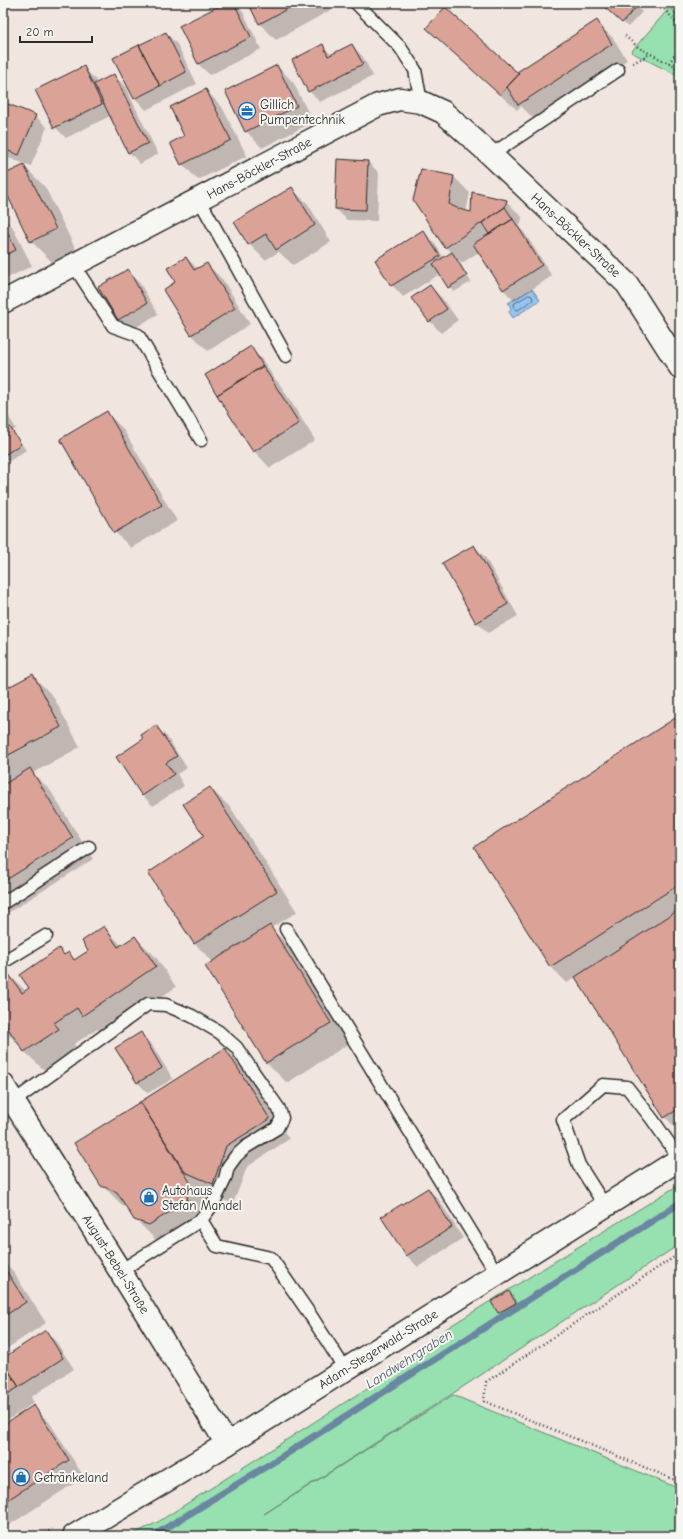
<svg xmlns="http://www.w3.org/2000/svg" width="683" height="1539" font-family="'Comic Neue',sans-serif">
<rect width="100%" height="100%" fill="#f1e5e0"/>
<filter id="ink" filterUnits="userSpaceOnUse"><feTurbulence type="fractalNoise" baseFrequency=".025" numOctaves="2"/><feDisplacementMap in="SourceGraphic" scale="8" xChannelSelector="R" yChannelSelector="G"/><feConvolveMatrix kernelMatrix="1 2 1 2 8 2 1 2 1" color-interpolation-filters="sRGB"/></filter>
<g filter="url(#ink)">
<path fill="#97e0af" stroke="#61866d" d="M670 7 680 19V77L631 52Z
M680 1184V1244L452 1394 264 1514 453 1395 680 1489V1536H129L158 1522 397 1369 447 1328Z"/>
<path fill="#96c4f1" stroke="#6b87a2" d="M532 289 540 300 513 318 509 312 511 308 508 303Z"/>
<path fill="#0003" d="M227 3H234L243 12 261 49 210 75 198 64Z
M249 3H331V10L276 40 260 24Z
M399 3H404L402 6Z
M601 3H632L642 12 628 27Z
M596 22 613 38 627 60 535 120 521 106 517 110 444 44 517 73Z
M166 33 177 44 197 84 146 110 135 98Z
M352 45 363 57 373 76 320 102 309 91 322 46 332 55Z
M277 66 293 82 313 122 262 148 246 131Z
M84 68 95 79 97 83 114 75 125 86 158 154 140 164 129 152 110 116 66 138 55 127Z
M206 90 222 107 247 156 198 180 182 164Z
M3 103 35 116 47 127 31 166 3 156Z
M368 162 379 173 377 221 347 220 336 209Z
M24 166 45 187 76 250 52 262 31 241 3 184V176Z
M454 177 470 193 466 212 471 213 506 201 522 217 521 224 518 226 524 232 552 276 514 301 503 289 479 252 462 263 458 260 471 282 454 292 449 287 440 274 403 297 392 285 377 260 423 231 434 242 444 258 452 253 446 247 414 200Z
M291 188 308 204 331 242 293 265 279 252 265 260 249 244Z
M3 217 12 226 32 266 3 280Z
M186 258 198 269 207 264 223 280 250 324 208 351 192 335 164 290 177 282Z
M128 270 139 282 158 314 130 331 119 320 100 287Z
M430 286 441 297 458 320 441 333 430 321 413 298Z
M250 348 262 359 274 378 279 383 315 440 270 468 254 451 206 376Z
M3 407 16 429 12 431 26 450 8 462 3 457Z
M107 413 123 429 177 521 131 548 115 532Z
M474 546 485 557 518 616 488 633 477 622Z
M33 676 53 696 80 747 33 773 50 790 93 859 3 916V692Z
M680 716V1132L665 1117 576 977 567 983 551 967 475 847Z
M156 726 167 737 187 768 177 774 184 786 153 806 142 795Z
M210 788 231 808 297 912 271 928 290 947 350 1043 287 1083 267 1063 206 966 213 962 195 944 149 873 205 836Z
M104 927 122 946 135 937 156 957 176 987 104 1036 97 1029 74 1044 78 1050 46 1072 25 1052 19 1042 17 1043 3 1029V978L8 974 26 991 30 988 59 949 65 956 68 954 75 960 90 951Z
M141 1034 152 1045 173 1079 148 1093 137 1082Z
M225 1049 246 1070 289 1139 247 1167 233 1204 204 1192 211 1203 170 1245 156 1240 135 1219 128 1208 123 1206 102 1185 76 1144Z
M428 1189 439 1200 463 1238 418 1267 407 1256Z
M3 1261 12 1270 46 1323 3 1351Z
M509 1293 514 1298 521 1309 504 1318 499 1313 493 1302Z
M46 1331 57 1343 74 1369 31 1397 34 1403 3 1423V1355L5 1358Z
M33 1406 50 1423 84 1477 3 1529V1426Z"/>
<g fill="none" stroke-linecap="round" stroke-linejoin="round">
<path stroke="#56687a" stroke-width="1" d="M529 295 532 296 533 300 518 310 515 309 514 304Z"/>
<path stroke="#6b87a2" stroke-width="7" d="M153 1536 283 1456 680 1203"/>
</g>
<path fill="#dba297" stroke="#2b2b2b" d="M225 3H234L251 37 198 64 179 26Z
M248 3H298L259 24Z
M600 3H634L637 6 622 23Z
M445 7 519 74 500 95 426 28Z
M597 20 612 44 518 105 507 87 519 74 517 72Z
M166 32 186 72 160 86 139 45Z
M323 44 328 56 352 44 363 64 308 92 292 60Z
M139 45 160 86 134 99 113 58Z
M277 65 297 106 245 132 225 91Z
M84 66 102 104 54 128 35 90Z
M114 74 148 143 128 153 94 84Z
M206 89 231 140 181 165 170 143 184 136 170 107Z
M3 102 36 115 19 155 3 149Z
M337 159 368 161 366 210 335 209Z
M24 165 56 229 30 242 3 186V175Z
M421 169 454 176 449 204 459 209 471 212 472 192 507 200 505 207 445 248 413 200Z
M292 187 315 225 276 250 266 234 248 245 234 222Z
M505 207 513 219 489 234 482 223Z
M513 219 542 265 503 290 473 244Z
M3 223 16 250 3 256Z
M423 230 440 256 391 286 375 260Z
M452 252 467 276 448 288 433 264Z
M186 257 194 270 207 263 235 308 191 335 163 290 175 282 167 268Z
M128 269 147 303 118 320 98 287Z
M430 285 447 309 429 322 411 298Z
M251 346 263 366 217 395 205 375Z
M263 366 299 423 253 452 217 395Z
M107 411 162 505 114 533 60 439Z
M10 427 21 444 3 456V431Z
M474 545 508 604 476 623 442 563Z
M33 674 61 727 3 758V690Z
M680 715V884L550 967 474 847Z
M156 725 177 756 166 763 174 774 142 796 116 757 143 739 141 735Z
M30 768 73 838 3 882V785Z
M210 787 277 891 194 944 148 873 204 836 183 804Z
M680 909V1108L664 1118 575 977Z
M270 925 331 1023 266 1063 205 966Z
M104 926 118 947 135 936 156 966 82 1016 77 1008 54 1023 59 1029 24 1052 3 1021V976L8 973 22 993 29 988 20 975 59 948 64 955 69 952 74 960 88 951 82 941Z
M141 1032 162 1068 137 1083 115 1048Z
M225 1048 270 1119 226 1146 213 1184 185 1172 140 1102Z
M140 1102 190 1182 187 1201 149 1225 134 1220 117 1192 101 1186 74 1143Z
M428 1188 452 1227 406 1256 381 1217Z
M3 1266 26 1302 3 1317Z
M509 1291 516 1303 498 1313 491 1302Z
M46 1330 63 1358 19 1387 3 1362V1358Z
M3 1362 19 1387 3 1397Z
M34 1405 69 1460 3 1503V1425Z"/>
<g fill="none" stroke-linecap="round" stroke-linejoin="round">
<g stroke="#2b2b2b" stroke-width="15">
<path id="service" d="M356 3 400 47 415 70 421 102
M491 155 618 70
M199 199 286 356
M73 264 113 326 138 335 201 440
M3 903 89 847
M286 929 497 1274
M3 962 46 936
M13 1102 148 1004 166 1005 192 1016 219 1032 236 1047 279 1109 282 1118 277 1128 246 1147 236 1156 228 1167 225 1179 213 1204 201 1220
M605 1206 579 1165 563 1120 603 1085 627 1087 652 1119 680 1159
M120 1271 201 1220 217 1246 271 1258 311 1316 345 1369"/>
</g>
<g stroke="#2b2b2b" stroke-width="25">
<path id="minor" d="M3 302 378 105 400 99 421 102 443 112 491 155 627 284 680 367
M3 1085 120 1271 227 1444"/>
</g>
<g stroke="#2b2b2b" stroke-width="25">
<path id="secondary" d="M74 1536 227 1444 680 1159"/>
</g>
<path stroke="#2b2b2b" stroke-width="2.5" stroke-dasharray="1 3" stroke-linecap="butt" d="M659 3 680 27
M625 36 639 48 680 69
M633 63 650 54
M669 63 680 48
M680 1253 486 1382 484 1401 680 1482
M42 1536 52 1529"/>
<use href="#service" stroke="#f6f6f2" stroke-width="12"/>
<use href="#minor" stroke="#f6f6f2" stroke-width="22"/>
<use href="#secondary" stroke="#f6f6f2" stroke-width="22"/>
</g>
</g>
<defs>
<g id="office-ring" transform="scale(0.9)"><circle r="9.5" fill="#f6f6f2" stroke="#1f6fb2" stroke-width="1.5"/><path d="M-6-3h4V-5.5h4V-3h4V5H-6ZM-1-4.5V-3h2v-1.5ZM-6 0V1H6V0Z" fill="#1f6fb2"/></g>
<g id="shop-ring" transform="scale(0.9)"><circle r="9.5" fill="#f6f6f2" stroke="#1f6fb2" stroke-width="1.5"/><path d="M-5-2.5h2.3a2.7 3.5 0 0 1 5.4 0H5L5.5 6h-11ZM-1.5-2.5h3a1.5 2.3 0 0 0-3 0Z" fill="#1f6fb2"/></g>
</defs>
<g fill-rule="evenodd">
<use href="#office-ring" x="247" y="111"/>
<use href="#shop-ring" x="149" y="1197"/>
<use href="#shop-ring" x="21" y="1477"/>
</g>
<g text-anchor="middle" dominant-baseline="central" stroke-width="4" stroke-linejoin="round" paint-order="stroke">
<g font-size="13" fill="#2b2b2b" stroke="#f6f6f2" text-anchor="start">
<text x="260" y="104">Gillich<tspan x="260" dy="15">Pumpentechnik</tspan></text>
<text x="162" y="1190">Autohaus<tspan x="162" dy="15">Stefan Mandel</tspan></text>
<text x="34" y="1477">Getränkeland</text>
</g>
<g font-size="13" fill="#2b2b2b" stroke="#f6f6f2">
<text transform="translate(259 168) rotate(-28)">Hans-Böckler-Straße</text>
<text transform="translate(576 235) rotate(43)">Hans-Böckler-Straße</text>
<text transform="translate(116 1264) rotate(58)">August-Bebel-Straße</text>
<text transform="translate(378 1349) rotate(-32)">Adam-Stegerwald-Straße</text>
</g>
<g font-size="14" font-style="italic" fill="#4b5966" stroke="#f6f6f2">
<text transform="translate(409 1359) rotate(-32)">Landwehrgraben</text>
</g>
</g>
<rect width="683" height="1539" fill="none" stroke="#f6f6f2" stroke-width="16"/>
<rect x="8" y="8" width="667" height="1523" fill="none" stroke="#2b2b2b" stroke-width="1.5" filter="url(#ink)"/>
<path d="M20 36v6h72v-6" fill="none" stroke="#2b2b2b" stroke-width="2"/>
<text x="26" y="36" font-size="12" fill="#2b2b2b" stroke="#f6f6f2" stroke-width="3" paint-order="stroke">20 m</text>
</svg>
